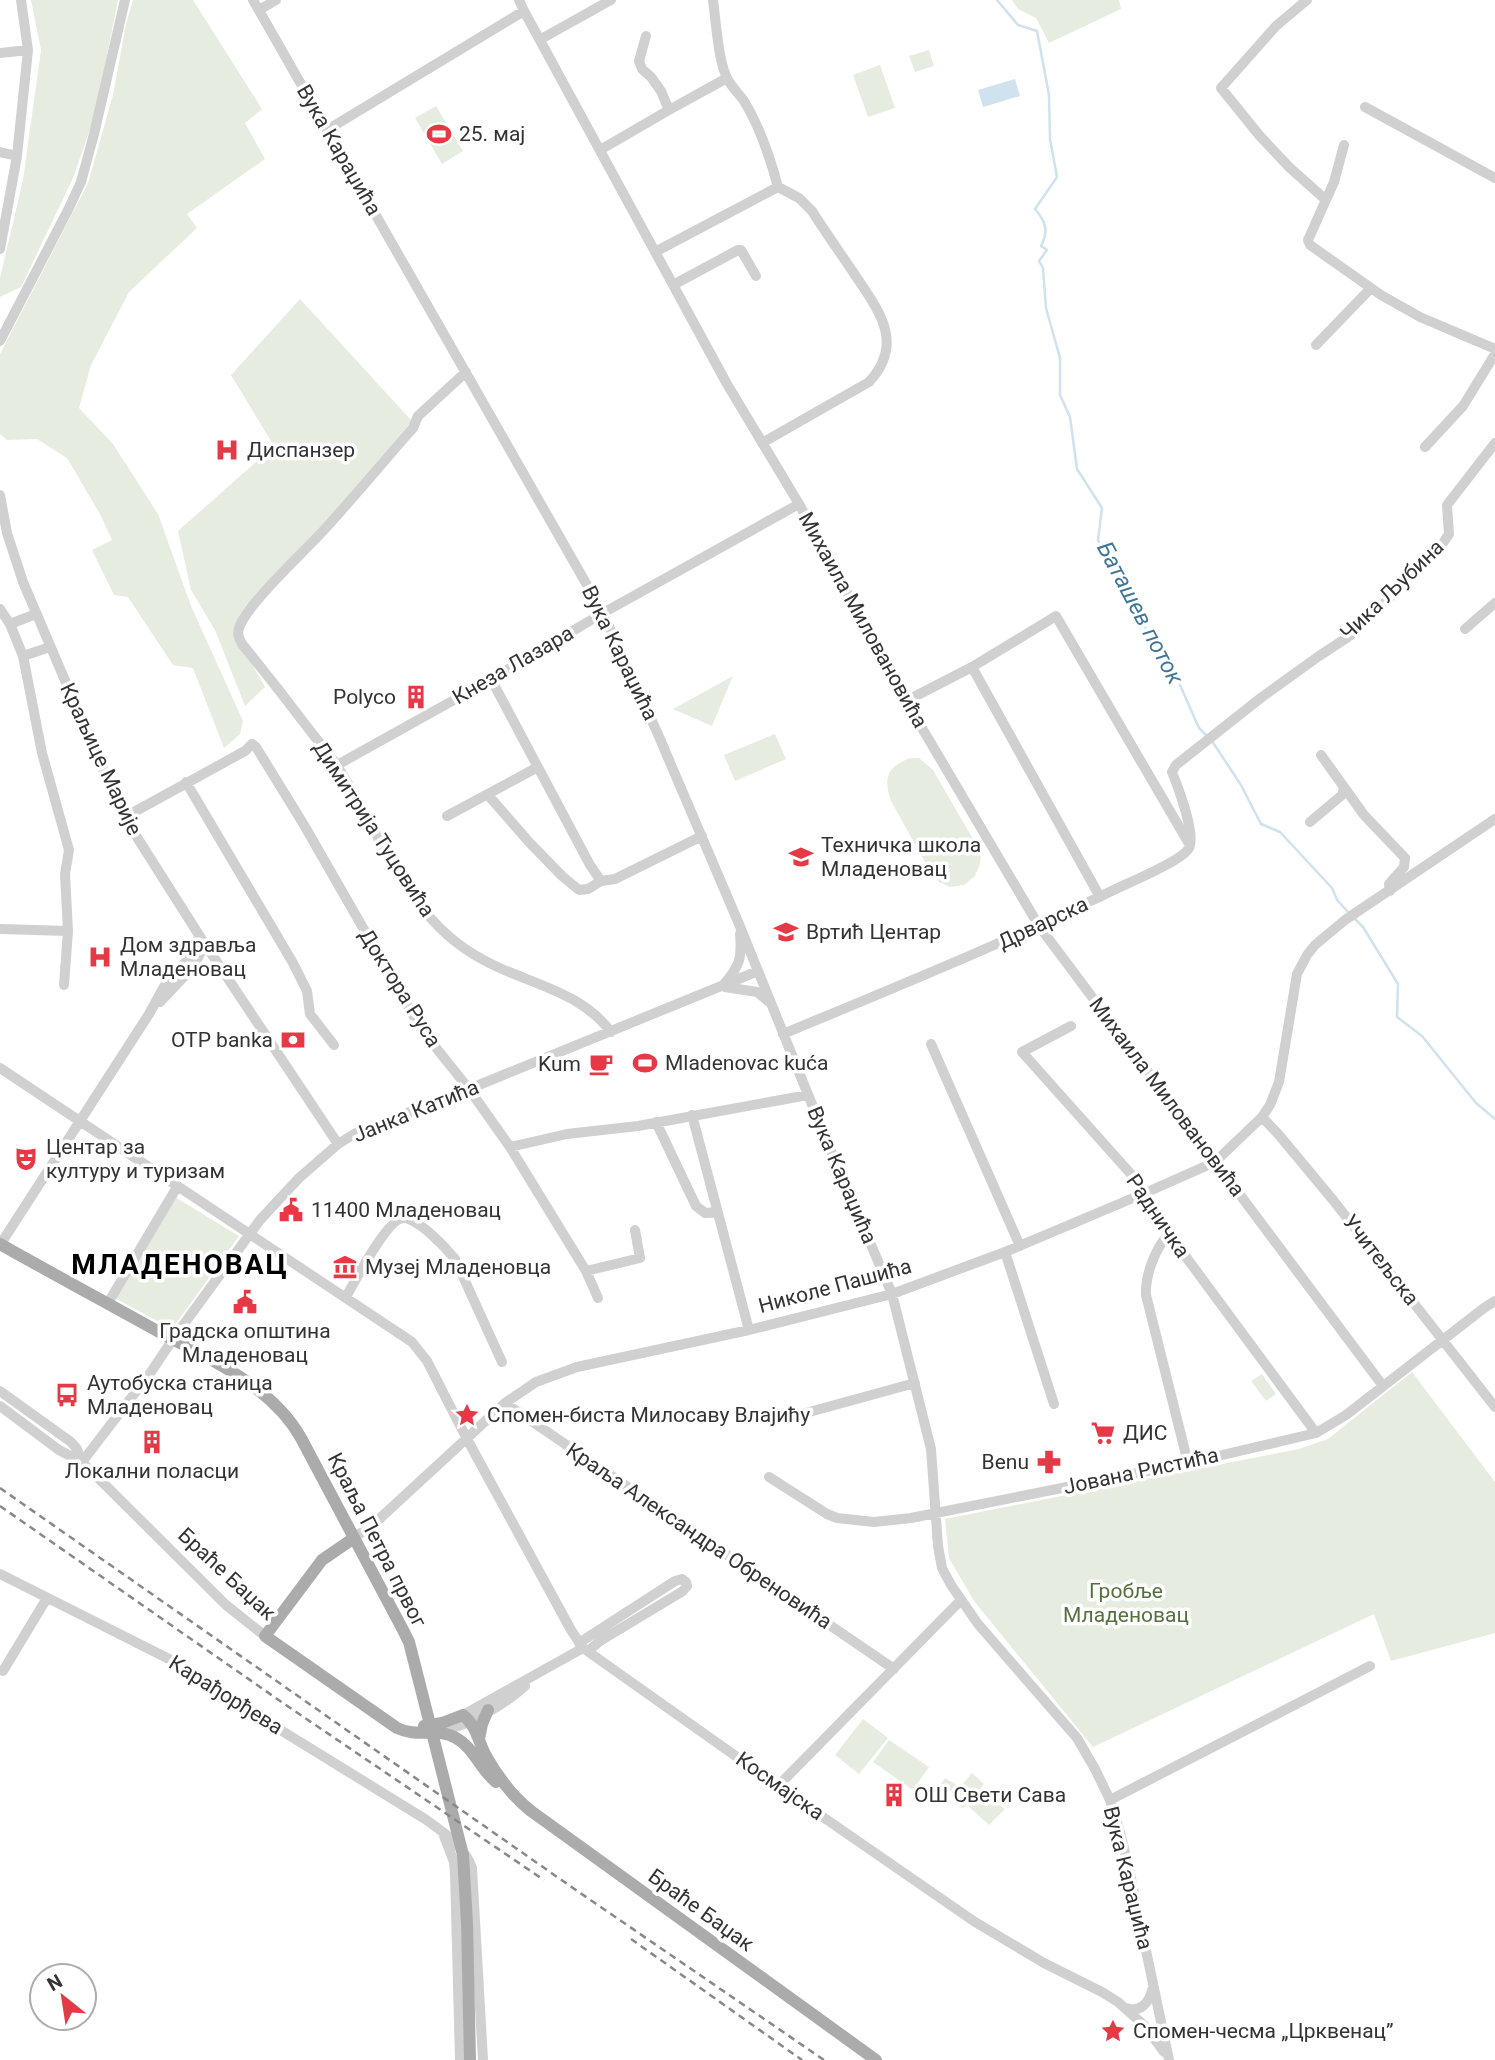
<svg xmlns="http://www.w3.org/2000/svg" width="1495" height="2060" font-family="Roboto,sans-serif">
<rect width="100%" height="100%" fill="#fff"/>
<path fill="#e6ecdf" d="M31 0H118L95 115 73 178 21 287 0 297V278L23 180 41 50Z
M133 0H193L262 109 245 123 265 159 187 214 197 228 129 292 91 365 79 408 113 444 158 514 191 606 243 721 240 734 224 748 193 668 173 665 128 597 114 595 92 550 112 540 100 514 67 458 37 439 7 440 0 434V354L88 183 113 95 126 24Z
M1012 0H1119L1121 9 1049 43 1036 18 1018 9Z
M929 50 934 66 915 72 909 56Z
M880 65 895 108 868 117 853 75Z
M436 106 463 151 442 164 415 118Z
M300 299 412 421 233 630 265 687 245 706 215 630 191 590 178 531 274 446 231 375Z
M733 676 712 726 673 709Z
M775 734 786 759 735 781 724 755Z
M910 758H919L933 770 981 853 980 864 975 876 964 885 950 887 939 882 930 871 891 801C883 778 887 767 910 758Z
M175 1197 239 1236 172 1329 113 1297Z
M1412 1372 1495 1482V1633L1391 1661 1374 1614 1093 1747 974 1601 949 1558 945 1519 1299 1449 1328 1439Z
M1262 1374 1276 1394 1266 1401 1251 1381Z
M863 1719 888 1738 859 1774 835 1755Z
M889 1740 929 1767 913 1790 873 1762Z
M972 1773 984 1784 981 1788 1005 1809 989 1825 967 1805 963 1808 951 1797 954 1793 941 1784 945 1778 960 1787Z"/>
<path fill="#cfe2ee" d="M1015 79 1020 96 983 107 978 90Z"/>
<g fill="none" stroke-linecap="round" stroke-linejoin="round">
<path stroke="#cfe2ee" stroke-width="2.5" d="M997 0 1018 25 1037 31 1049 95 1050 139 1057 177 1035 209C1046 222 1049 231 1041 246L1047 250 1039 261 1043 268 1046 308 1060 358V395L1070 417 1077 469 1102 508 1098 540 1104 554 1120 566 1125 586 1149 635 1165 651 1199 728 1208 737
M1212 741 1241 785 1261 824 1280 832 1332 888 1337 900 1349 913
M1354 918 1363 927 1398 984 1397 1017 1422 1036 1476 1103 1495 1119"/>
<path stroke="#d0d0d0" stroke-width="10" d="M253 0 603 613 657 732 739 924 826 1139 892 1294 931 1449 938 1546 942 1568 951 1585 978 1624 1077 1738 1095 1769 1110 1800 1120 1832 1129 1869 1169 2060
M519 0 524 11
M713 0C716 21 718 62 728 80 732 87 739 94 744 101 760 127 770 157 778 187L799 198 812 211C826 233 841 254 855 275 879 311 905 343 869 382L762 443
M1307 0 1276 26 1221 88 1259 135 1289 167 1326 200
M259 10 276 0
M646 36 639 61 642 69 651 77 661 91 669 110
M541 39 611 0
M0 53 28 50
M1365 107 1495 178
M327 130 524 11 727 384 799 504 906 701 1039 926 1383 1386
M1344 145 1334 182 1308 240 1310 245 1381 295 1420 317 1495 349
M600 150 669 110 727 78
M0 152 17 156
M0 249 17 156 28 50 21 0
M655 252 778 187
M673 285 738 250H741L756 276
M0 341 68 210 81 182 94 134 125 0
M1316 345 1371 288
M466 372 418 416 413 428C383 462 354 497 324 530 305 551 247 604 239 628 237 634 239 638 242 644 264 671 286 699 308 728 317 740 328 752 337 766 372 818 394 883 440 928 457 945 479 959 502 969 541 986 584 996 611 1032
M1425 447 1463 406 1495 354
M0 495 7 533 23 582 119 807 133 831 199 935 338 1144
M0 609 10 624 23 656 42 753 69 850 65 874 68 931 64 985
M10 624 36 614
M1465 629 1495 603
M23 656 50 647
M972 667 1100 897
M491 679 590 865 601 881
M906 701 972 667 1056 616 1188 842
M1321 755 1364 815 1405 858 1404 867 1389 884 1390 891
M337 765 488 681 603 613 799 504
M186 782 293 963 307 991 310 1014 334 1045
M488 795 529 842 562 876 579 890 588 889 601 881 615 879 702 836
M447 816 538 767
M125 817 245 751 252 744 256 747 304 825 421 1029 469 1089 510 1147 586 1271 598 1298
M1310 822 1342 795 1344 788
M0 929 68 931
M724 984C740 966 742 958 740 934
M725 987 757 992 769 1002
M160 1002 193 967 201 952
M1071 1026 1022 1052 1138 1182 1169 1234 1316 1433
M783 1034C896 987 1009 941 1120 887 1133 881 1183 860 1189 848 1196 834 1178 787 1172 772L1176 765 1262 697 1319 656 1348 637 1365 623 1443 543 1449 534 1447 505 1495 443
M931 1044 1020 1246
M0 1068 412 1342 427 1361 467 1439 571 1630 583 1648 778 1786 975 1922 1044 1963 1102 1992 1118 2002 1146 2027 1164 2052
M692 1115 749 1330
M1262 1117 1279 1135 1333 1200 1495 1407
M656 1122 696 1206 705 1213 717 1212
M510 1147 567 1134 638 1126 808 1095
M1169 1234C1155 1248 1145 1276 1146 1295L1188 1463
M0 1245 149 1014 165 985 195 951 199 935
M1005 1252 1054 1404
M586 1271 640 1258 635 1230
M346 1297C354 1283 388 1217 404 1218 419 1219 446 1248 455 1259L502 1362
M108 1303 177 1187
M0 1391 71 1442 77 1449 82 1462
M505 1403 894 1669
M0 1406 59 1450 82 1462 226 1605 265 1636
M780 1420 915 1383
M82 1462 151 1372 173 1339 260 1220 299 1178 338 1144 356 1133 469 1089 758 971
M769 1477 827 1514 837 1518 874 1522 911 1518 1188 1463 1316 1433 1346 1415 1484 1308 1495 1301
M354 1538 376 1522 505 1403 536 1382 577 1367 749 1330 892 1294 1005 1252 1145 1193 1215 1162 1262 1117 1270 1105 1279 1082 1297 974 1307 955 1315 945 1345 920 1495 819
M0 1574 177 1663 214 1689 425 1819C443 1832 465 1846 472 1868L483 2060
M579 1643 675 1581 682 1579 686 1582 687 1586 683 1591 600 1641 588 1651
M3 1671 47 1598
M463 1715 583 1648
M440 1731C468 1726 504 1705 525 1686
M778 1786 961 1600
M1110 1800 1370 1666
M444 1836 454 1862 455 1873 460 2060
M1126 2008C1140 2013 1149 2003 1152 1990"/>
<path stroke="#ababab" stroke-width="12" d="M0 1244C53 1274 107 1303 161 1333 211 1360 272 1386 301 1438L403 1630 409 1642 422 1693 463 1855 467 1923 470 2060
M354 1538 322 1560 265 1636 397 1728C417 1738 437 1727 456 1738 473 1747 481 1770 496 1782
M463 1715C476 1725 478 1740 485 1754 497 1776 511 1795 531 1811L876 2060
M424 1726 442 1723 463 1715
M479 1739 482 1724 488 1710"/>
<path stroke="#888" stroke-width="2.5" stroke-dasharray="7 5" stroke-linecap="butt" d="M0 1488 573 1888 824 2060
M0 1506 283 1703 544 1880
M631 1939 802 2060"/>
</g>
<defs>
<g id="stadium-bare" transform="scale(1.89)"><path d="M0-5a6.5 5 0 1 0 0 10a6.5 5 0 1 0 0-10ZM-3.5-1.8h7v3.6h-7Z" fill="#e63946" stroke="#fff" stroke-width="2.5" paint-order="stroke"/></g>
<g id="hospital-bare" transform="scale(1.89)"><path d="M-5-5h3v3.5h4V-5h3V5h-3V1.5h-4V5h-3Z" fill="#e63946" stroke="#fff" stroke-width="2.5" paint-order="stroke"/></g>
<g id="building-bare" transform="scale(1.89)"><path d="M-4-6H4V6H1V3H-1V6H-4ZM-2.5-4.3h1.7v1.8h-1.7ZM.8-4.3h1.7v1.8H.8ZM-2.5-1h1.7V.8h-1.7ZM.8-1h1.7V.8H.8Z" fill="#e63946" stroke="#fff" stroke-width="2.5" paint-order="stroke"/></g>
<g id="school-bare" transform="scale(1.89)"><path d="M0-5L7-2L0 1L-7-2ZM-4 1L0 2.5L4 1V4Q0 6-4 4Z" fill="#e63946" stroke="#fff" stroke-width="2.5" paint-order="stroke"/></g>
<g id="bank-bare" transform="scale(1.89)"><path d="M-6-4H6V4H-6ZM0-2.3a2.3 2.3 0 1 0 0 4.6a2.3 2.3 0 1 0 0-4.6Z" fill="#e63946" stroke="#fff" stroke-width="2.5" paint-order="stroke"/></g>
<g id="cafe-bare" transform="scale(1.89)"><path d="M-5.5-4.5H6V0H3Q3 3.5 0 3.5H-2.5Q-5.5 3.5-5.5 0ZM3-3.2v2h1.7v-2ZM-6 4.5H4V6H-6Z" fill="#e63946" stroke="#fff" stroke-width="2.5" paint-order="stroke"/></g>
<g id="theatre-bare" transform="scale(1.89)"><path d="M-5-5.5Q0-4 5-5.5V0Q5 5 0 6Q-5 5-5 0ZM-3.3-2.5H-1v1.5H-3.3ZM1-2.5H3.3v1.5H1ZM-2.8 1Q0 5.5 2.8 1Z" fill="#e63946" stroke="#fff" stroke-width="2.5" paint-order="stroke"/></g>
<g id="civic-bare" transform="scale(1.89)"><path d="M-.6-6.5H3V-4.5H.6V-3L4-1V1h2V6H-6V1h2V-1L-.6-3ZM-1.2 2.5V6h2.4V2.5Z" fill="#e63946" stroke="#fff" stroke-width="2.5" paint-order="stroke"/></g>
<g id="museum-bare" transform="scale(1.89)"><path d="M0-6L6-3V-2H-6V-3ZM-5-1h2V3h-2ZM-1-1h2V3h-2ZM3-1h2V3H3ZM-6 4H6V6H-6Z" fill="#e63946" stroke="#fff" stroke-width="2.5" paint-order="stroke"/></g>
<g id="bus-bare" transform="scale(1.89)"><path d="M-5-6H5V4H4V6H2V4H-2V6H-4V4H-5ZM-3.5-4V0h7V-4ZM-3.5 1.2v1.5H-2V1.2ZM2 1.2v1.5H3.5V1.2Z" fill="#e63946" stroke="#fff" stroke-width="2.5" paint-order="stroke"/></g>
<g id="sight-bare" transform="scale(1.89)"><path d="M0-6L1.8-2.2L6-1.7L2.9 1.2L3.7 5.4L0 3.3L-3.7 5.4L-2.9 1.2L-6-1.7L-1.8-2.2Z" fill="#e63946" stroke="#fff" stroke-width="2.5" paint-order="stroke"/></g>
<g id="supermarket-bare" transform="scale(1.89)"><path d="M-6-5.5h2.5l.6 2H6L4.5 2H-2.5L-4.4-4H-6ZM-1.5 3.2a1.3 1.3 0 1 0 .1 0ZM3 3.2a1.3 1.3 0 1 0 .1 0Z" fill="#e63946" stroke="#fff" stroke-width="2.5" paint-order="stroke"/></g>
<g id="pharmacy-bare" transform="scale(1.89)"><path d="M-2-6h4v4h4v4h-4v4h-4v-4h-4v-4h4Z" fill="#e63946" stroke="#fff" stroke-width="2.5" paint-order="stroke"/></g>
</defs>
<g fill-rule="evenodd">
<use href="#stadium-bare" x="439" y="134"/>
<use href="#hospital-bare" x="227" y="450"/>
<use href="#building-bare" x="416" y="697"/>
<use href="#school-bare" x="801" y="857"/>
<use href="#school-bare" x="786" y="932"/>
<use href="#hospital-bare" x="100" y="957"/>
<use href="#bank-bare" x="293" y="1040"/>
<use href="#stadium-bare" x="645" y="1063"/>
<use href="#cafe-bare" x="601" y="1064"/>
<use href="#theatre-bare" x="26" y="1159"/>
<use href="#civic-bare" x="291" y="1210"/>
<use href="#museum-bare" x="345" y="1267"/>
<use href="#civic-bare" x="245" y="1302"/>
<use href="#bus-bare" x="67" y="1395"/>
<use href="#sight-bare" x="467" y="1415"/>
<use href="#supermarket-bare" x="1103" y="1433"/>
<use href="#building-bare" x="152" y="1442"/>
<use href="#pharmacy-bare" x="1049" y="1462"/>
<use href="#building-bare" x="894" y="1795"/>
<use href="#sight-bare" x="1113" y="2031"/>
</g>
<g text-anchor="middle" dominant-baseline="central" stroke-width="7" stroke-linejoin="round" paint-order="stroke">
<g font-size="21" fill="#333" stroke="#fff" text-anchor="start">
<text x="459" y="134">25. мај</text>
<text x="247" y="450">Диспанзер</text>
<text x="396" y="697" text-anchor="end">Polyco</text>
<text x="821" y="845">Техничка школа<tspan x="821" dy="24">Младеновац</tspan></text>
<text x="806" y="932">Вртић Центар</text>
<text x="120" y="945">Дом здравља<tspan x="120" dy="24">Младеновац</tspan></text>
<text x="273" y="1040" text-anchor="end">OTP banka</text>
<text x="665" y="1063">Mladenovac kuća</text>
<text x="581" y="1064" text-anchor="end">Kum</text>
<text x="46" y="1147">Центар за<tspan x="46" dy="24">културу и туризам</tspan></text>
<text x="311" y="1210">11400 Младеновац</text>
<text x="365" y="1267">Музеј Младеновца</text>
<text x="245" y="1331" text-anchor="middle">Градска општина<tspan x="245" dy="24">Младеновац</tspan></text>
<text x="87" y="1383">Аутобуска станица<tspan x="87" dy="24">Младеновац</tspan></text>
<text x="487" y="1415">Спомен-биста Милосаву Влајићу</text>
<text x="1123" y="1433">ДИС</text>
<text x="1029" y="1462" text-anchor="end">Benu</text>
<text x="152" y="1471" text-anchor="middle">Локални поласци</text>
<text x="914" y="1795">ОШ Свети Сава</text>
<text x="1133" y="2031">Спомен-чесма „Црквенац”</text>
</g>
<g font-size="21" fill="#333" stroke="#fff">
<text transform="translate(339 150) rotate(60)">Вука Караџића</text>
<text transform="translate(1392 590) rotate(-44)">Чика Љубина</text>
<text transform="translate(863 620) rotate(61)">Михаила Миловановића</text>
<text transform="translate(620 653) rotate(64)">Вука Караџића</text>
<text transform="translate(513 665) rotate(-30)">Кнеза Лазара</text>
<text transform="translate(101 759) rotate(65)">Краљице Марије</text>
<text transform="translate(374 829) rotate(57)">Димитрија Туцовића</text>
<text transform="translate(1043 923) rotate(-25)">Дрварска</text>
<text transform="translate(400 988) rotate(58)">Доктора Руса</text>
<text transform="translate(1167 1097) rotate(53)">Михаила Миловановића</text>
<text transform="translate(416 1111) rotate(-22)">Јанка Катића</text>
<text transform="translate(842 1175) rotate(67)">Вука Караџића</text>
<text transform="translate(1158 1216) rotate(56)">Радничка</text>
<text transform="translate(1381 1260) rotate(52)">Учитељска</text>
<text transform="translate(835 1286) rotate(-15)">Николе Пашића</text>
<text transform="translate(1141 1471) rotate(-12)">Јована Ристића</text>
<text transform="translate(699 1536) rotate(34)">Краља Александра Обреновића</text>
<text transform="translate(377 1540) rotate(63)">Краља Петра првог</text>
<text transform="translate(227 1574) rotate(43)">Браће Баџак</text>
<text transform="translate(226 1695) rotate(32)">Карађорђева</text>
<text transform="translate(780 1786) rotate(35)">Космајска</text>
<text transform="translate(1128 1878) rotate(76)">Вука Караџића</text>
<text transform="translate(701 1910) rotate(36)">Браће Баџак</text>
</g>
<g font-size="21" fill="#56703f" stroke="#fff">
<text x="1126" y="1591">Гробље<tspan x="1126" dy="24">Младеновац</tspan></text>
</g>
<g font-size="23" font-style="italic" fill="#3f7597" stroke="#fff">
<text transform="translate(1140 613) rotate(62)">Баташев поток</text>
</g>
<g font-size="28" font-weight="bold" letter-spacing="2" fill="#000" stroke="#fff">
<text x="180" y="1264">МЛАДЕНОВАЦ</text>
</g>
</g>
<g transform="translate(63 1997) rotate(330)"><circle r="33" fill="#ffffff" stroke="#adadad" stroke-width="2"/>
<path d="M0-5L12 26L0 18L-12 26Z" fill="#e63946"/>
<text y="-10" font-size="19" font-weight="bold" text-anchor="middle" fill="#333333">N</text>
</g>
</svg>
